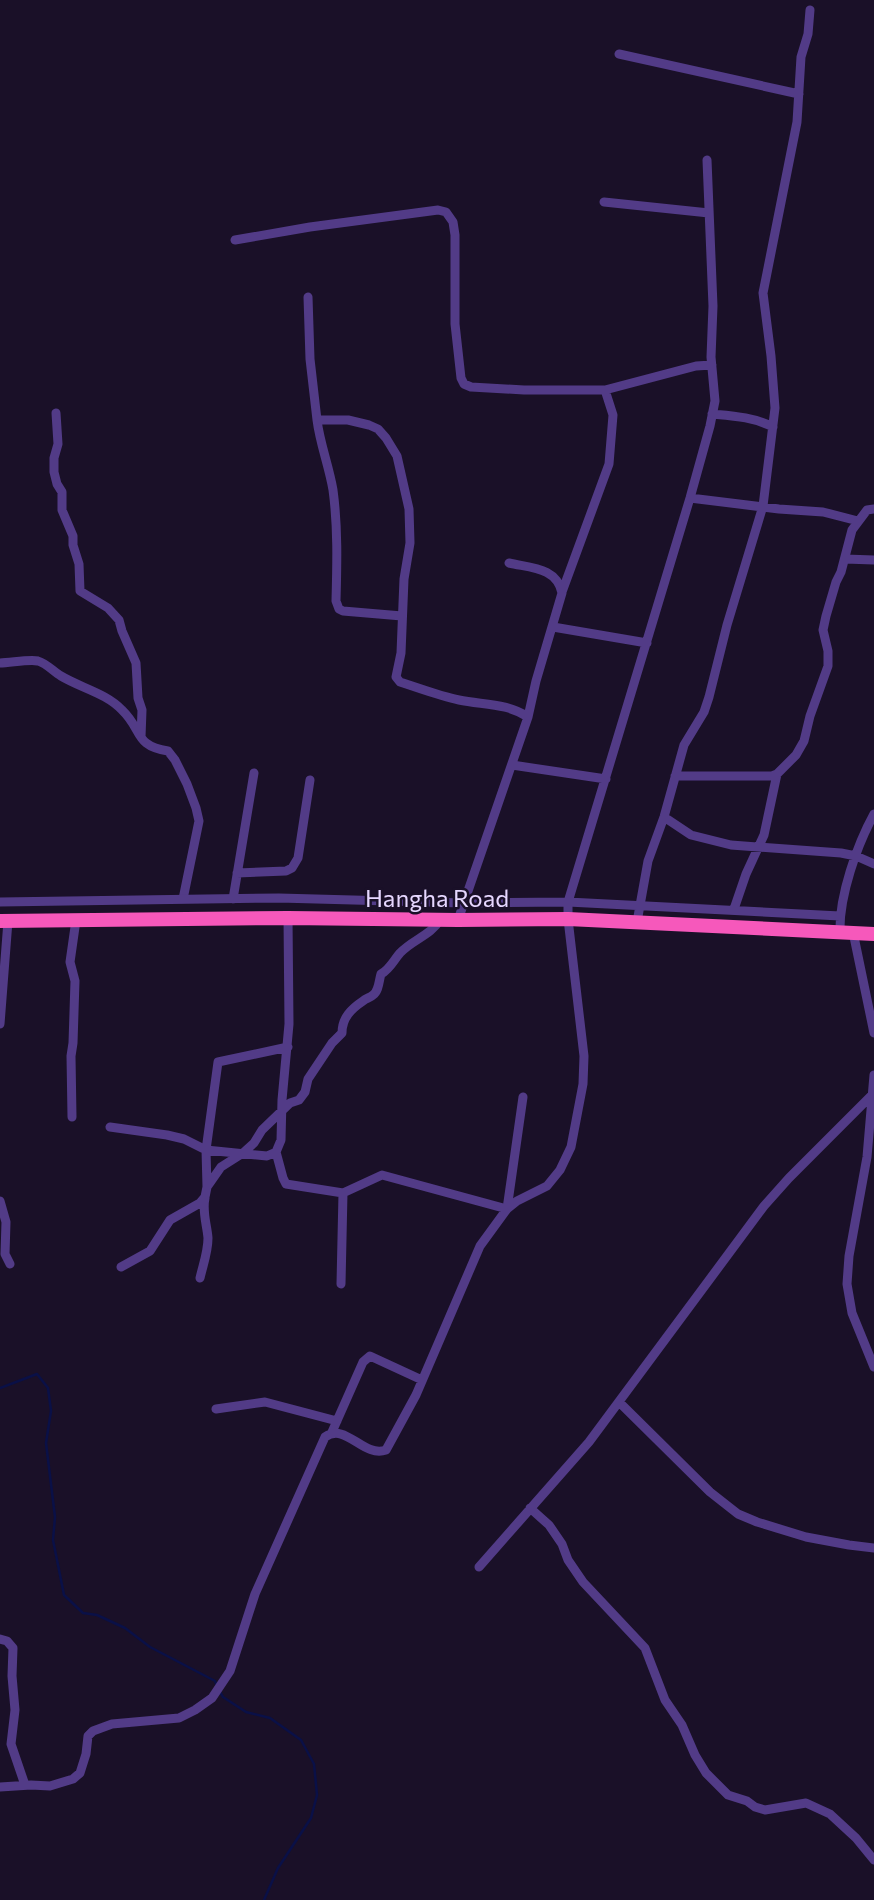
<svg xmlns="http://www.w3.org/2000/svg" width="874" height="1900" font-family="Commissioner,sans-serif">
<rect width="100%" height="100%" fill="#1a1028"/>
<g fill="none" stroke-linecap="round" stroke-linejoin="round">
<path stroke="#0a1047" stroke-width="2.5" d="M0 1388 37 1374 48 1388 51 1411 46 1443 55 1517 53 1540 64 1595 83 1613 97 1615 125 1628 150 1647 215 1681 217 1686
M220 1692 223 1697 246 1712 270 1718 301 1740 314 1764 317 1795 311 1818 278 1868 264 1900"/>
<path stroke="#523b87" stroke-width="9" d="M619 54 799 94
M604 202 709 213
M235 240 310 227 438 210 446 212 453 222 455 235V324L461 378 464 384 471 387 524 390H605L696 366 712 365
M308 297 310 359 317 420H348L369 425 378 429 386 438 397 456 409 509 410 543 404 579 401 653 396 677 400 682C419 688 440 696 459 700 483 705 507 703 528 717
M56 413 58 444 54 458V472L57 484 62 492V510L73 536V545L79 564 80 591 108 608 119 620 122 631 136 663 138 698 142 710 141 737
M712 414C734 416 753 417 773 427
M317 420C320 444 329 466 333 490 338 527 337 564 336 601L339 609 343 611 402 616
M690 498 779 509 823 512 858 521
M845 559 874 560
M562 592 609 464 613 415 605 390
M553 627 647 643
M0 663C10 663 29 659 38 661 46 663 54 672 61 676 81 688 106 693 122 710 143 730 134 746 168 751L175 760 187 784 196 808 199 821 183 899
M512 765 606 779
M675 776H772L777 774 796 755 804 741 810 716 828 666V651L823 630 826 616 836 582 841 572 852 530 867 510 874 509
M664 817 691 835 731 845 841 853 856 856 874 864
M237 873 286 871 292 868 298 858 310 780
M233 899 254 773
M0 902 279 898 464 903 568 902 840 916
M734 909 746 874 764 835 777 774
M458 920 528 717 536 681 562 593C557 567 530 568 509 563
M637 922 648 861 664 817 684 745 704 712 709 697 727 625 763 506 775 408 771 356 763 293 797 122 801 57 808 34 810 10
M840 932C839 896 857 845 874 814
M853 932 874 1033
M0 1024 8 921
M874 1075 867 1157 849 1256 847 1284 852 1313 874 1367
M72 1117 71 1056 73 1043 75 981 70 962 76 920
M110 1127 167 1135 184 1139 206 1150 267 1156 276 1152 281 1140 282 1100 289 1024 288 918
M276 1152 283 1178 286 1184 343 1193 382 1175 507 1209 523 1097
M207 1187 221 1167 243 1153 254 1143 262 1130 290 1103 299 1100 305 1092 308 1079 332 1043 342 1033C342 1018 351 1009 363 1001 366 998 370 998 373 995 379 991 379 980 381 974 390 969 393 961 400 953 412 940 431 935 440 920
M0 1201 6 1222 5 1254 10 1264
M121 1267 150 1251 170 1220 200 1203 205 1197 207 1187 206 1150 218 1062 288 1047
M200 1278C203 1265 208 1252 208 1238 207 1225 202 1212 205 1198
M341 1284 343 1193
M619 1402 710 1492 738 1514 757 1522 806 1537 849 1545 874 1548
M216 1409 265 1402 337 1421
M332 1432 363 1362 370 1356 422 1380
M530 1508 549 1525 562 1544 568 1560 583 1582 645 1648 665 1700 682 1725 695 1755 706 1773 728 1795 747 1801 755 1807 765 1810 806 1803 830 1814 856 1838 874 1860
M479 1567 589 1442 764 1206 789 1178 872 1095
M0 1639 7 1641 13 1648 12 1676 15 1710 11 1744 25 1785
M0 1787 31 1785 50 1786 73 1779 80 1773 86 1754 88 1736 93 1731 112 1724 179 1718 195 1710 212 1698 230 1671 255 1594 325 1437C346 1422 363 1458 386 1450L416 1395 480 1246 507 1209 517 1201 547 1186 560 1170 571 1147 583 1084 584 1056 568 919V902L690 498 710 426 715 401 711 357 713 306 707 160"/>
<path stroke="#f658bb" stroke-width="14" d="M0 921 288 918 458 920 568 919 874 934"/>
</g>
<g text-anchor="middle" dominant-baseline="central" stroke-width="5" stroke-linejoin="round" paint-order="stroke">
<g font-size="24" fill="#e6d7ff" stroke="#1a1028">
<text x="437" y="897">Hangha Road</text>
</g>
</g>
</svg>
